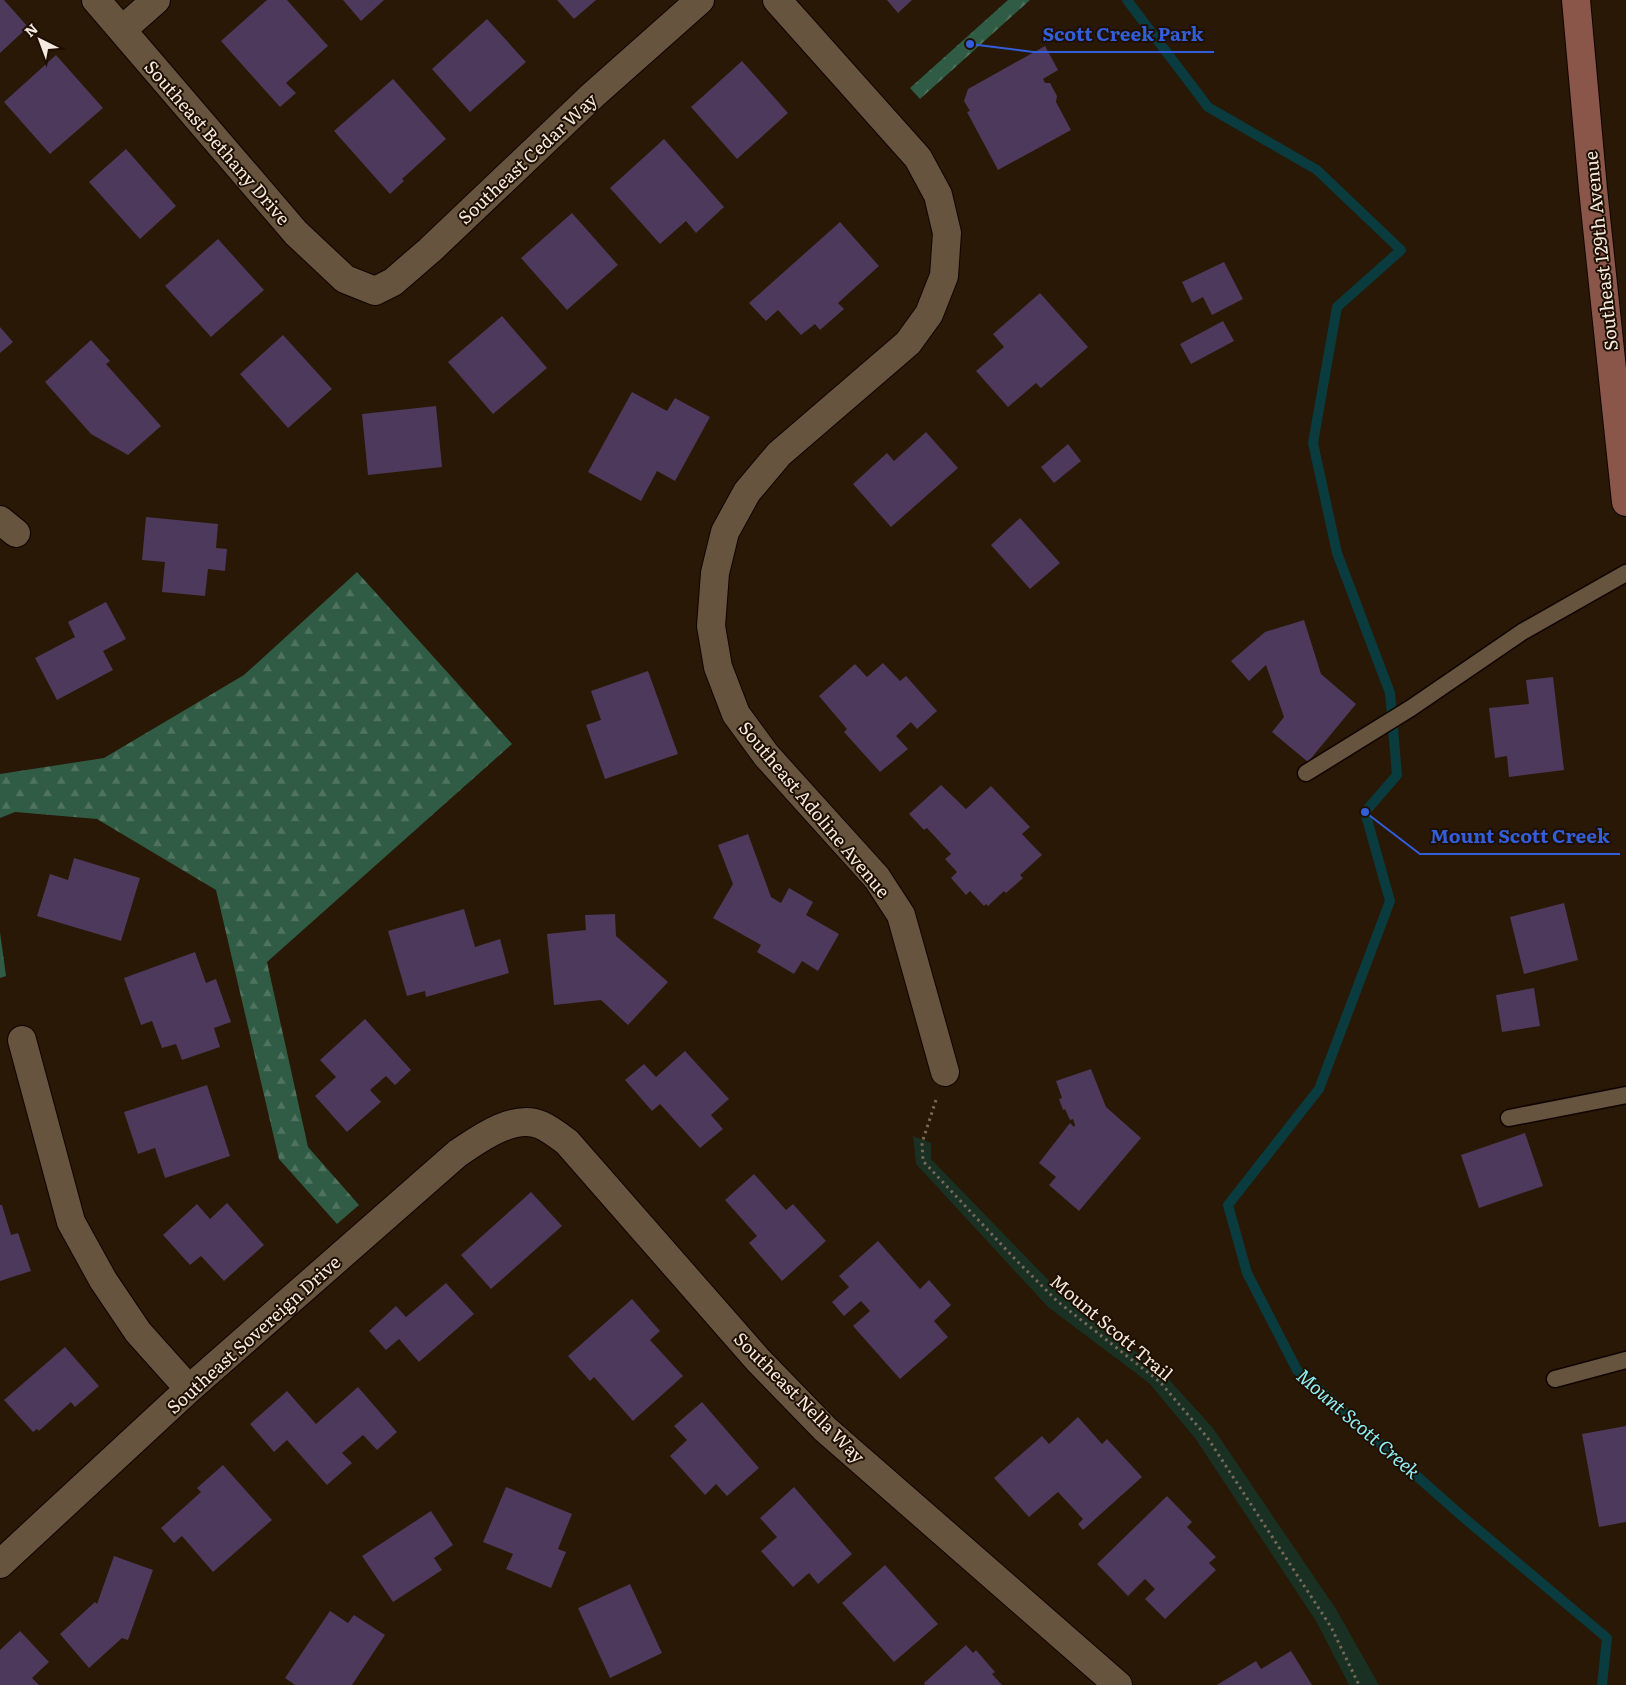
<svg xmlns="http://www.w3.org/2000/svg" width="1626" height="1685" font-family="Literata,serif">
<defs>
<pattern id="forest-firs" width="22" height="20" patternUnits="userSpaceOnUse" patternTransform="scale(1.25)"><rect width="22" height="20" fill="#305b44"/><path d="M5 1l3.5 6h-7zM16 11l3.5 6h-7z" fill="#4f735f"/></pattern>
</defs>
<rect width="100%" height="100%" fill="#281805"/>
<path fill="url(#forest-firs)" d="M1008 0H1030L920 99 910 88Z
M357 572 512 744 267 962 308 1147 359 1205 337 1224 279 1159 216 890 97 819 15 812 0 818V774L104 758 244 675Z
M0 932 6 976 0 978Z"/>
<path fill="#193023" d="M913 1136 931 1143V1159L1060 1292 1163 1373 1213 1428 1336 1609 1379 1685H1349L1316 1621 1195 1438 1149 1383 1048 1307 916 1164Z"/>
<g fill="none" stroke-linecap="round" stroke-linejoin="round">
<path stroke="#0a3b3e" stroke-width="10" d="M1127 0 1208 107 1317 170 1401 250 1337 307 1313 443 1337 553 1390 693 1397 775 1365 812 1390 901 1319 1089 1228 1205 1247 1273 1297 1370 1463 1517 1607 1638 1602 1685"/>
</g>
<path fill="#4c395b" d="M0 0H4L28 27 0 53Z
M267 0H287L328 46 286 83 296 93 280 107 221 41Z
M343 0H384L361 21Z
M557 0H596L574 19Z
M887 0H912L898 13Z
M487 19 526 62 470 112 432 69Z
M1045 46 1058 70 1043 79 1045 83H1050L1057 96 1056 102 1071 130 998 170 967 112 970 111 964 101 968 89Z
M56 55 103 108 50 154 4 102Z
M742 61 788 113 737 159 691 107Z
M393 79 446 139 402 179 404 181 390 194 334 131Z
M664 139 724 207 696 233 686 221 660 244 610 188Z
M126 149 176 206 140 239 89 182Z
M572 213 618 265 567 310 521 258Z
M840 222 879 266 838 303 844 309 820 330 815 324 801 335 778 310 766 321 749 303Z
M218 239 264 290 211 337 165 286Z
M1224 262 1243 299 1212 315 1203 297 1192 303 1182 282Z
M1040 293 1088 347 1041 388 1036 383 1008 407 976 371 1004 347 993 334Z
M502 316 547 368 493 414 448 362Z
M1223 321 1234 341 1191 364 1180 344Z
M0 327 13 342 0 353Z
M283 335 332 389 288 428 240 374Z
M91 340 110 361 106 364 161 426 128 455 91 434 45 382Z
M632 392 667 411 675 398 710 417 675 481 657 471 641 501 588 472Z
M436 406 442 467 368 475 362 414Z
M926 432 958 468 891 527 853 484 887 453 894 461Z
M1068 444 1081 461 1054 483 1041 467Z
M146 517 218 524 216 548 227 549 225 571 208 569 205 596 162 592 165 562 142 560Z
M1020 518 1060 563 1030 589 991 545Z
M106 602 126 639 103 651 113 670 57 700 35 658 75 637 68 622Z
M1304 620 1321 674 1356 704 1308 762 1272 732 1284 717 1266 665 1249 681 1231 661 1265 632Z
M883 663 900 681 906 676 937 711 917 729 911 722 896 736 908 749 880 772 844 732 847 729 819 696 855 664 867 677Z
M648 671 678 754 605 779 586 725 601 720 591 691Z
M1553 677 1564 770 1509 777 1507 756 1495 758 1489 708 1529 704 1526 680Z
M941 785 966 809 991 786 1030 827 1022 834 1042 855 1020 875 1023 878 1006 893 1004 891 988 906 986 904 984 906 970 891 966 895 951 878 957 872 945 859 951 854 927 828 924 830 909 814Z
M748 834 771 897 781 903 789 888 813 902 806 915 839 934 818 971 802 961 794 974 757 952 761 945 713 918 733 884 718 845Z
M74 858 140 878 121 941 37 916 50 874 68 880Z
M1564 903 1578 960 1524 974 1510 917Z
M464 909 475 947 500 939 509 973 426 997 425 991 407 996 388 931Z
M615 914 616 936 668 982 628 1025 601 1000 554 1005 547 934 586 930 585 915Z
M195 952 206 983 216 979 231 1022 214 1028 220 1047 182 1060 176 1044 162 1048 152 1021 141 1025 124 978Z
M1534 988 1540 1026 1502 1032 1496 995Z
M365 1019 411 1070 395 1085 386 1076 370 1090 381 1102 347 1132 315 1096 336 1077 320 1060Z
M685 1051 729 1099 711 1115 723 1129 700 1148 660 1104 652 1111 625 1080 644 1064 656 1077Z
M1091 1069 1106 1107 1141 1138 1079 1211 1049 1185 1056 1177 1039 1163 1070 1123 1074 1127 1075 1125 1073 1119 1070 1120 1065 1109 1063 1110 1059 1099 1062 1098 1056 1081Z
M207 1085 230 1156 165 1178 155 1148 138 1154 124 1112Z
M1525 1133 1543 1186 1479 1208 1461 1155Z
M754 1174 786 1210 793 1204 826 1241 782 1281 749 1243 757 1236 725 1200Z
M531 1192 562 1226 491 1289 461 1255Z
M227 1203 264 1245 224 1281 201 1256 190 1265 163 1235 197 1204 210 1219Z
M0 1205H2L11 1235 18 1233 31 1271 0 1281Z
M878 1241 920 1289 929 1280 951 1305 934 1321 948 1337 900 1379 853 1326 870 1311 861 1301 844 1316 832 1302 849 1287 839 1276Z
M446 1283 474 1314 419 1362 399 1339 386 1350 369 1331 396 1306 406 1317Z
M632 1299 660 1331 650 1340 683 1376 633 1421 594 1377 590 1381 568 1356Z
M65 1347 99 1386 75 1407 71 1402 39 1431 37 1429 33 1432 4 1400Z
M358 1387 397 1432 377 1450 363 1435 342 1453 352 1463 327 1485 287 1440 274 1452 250 1424 287 1391 316 1424Z
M702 1402 759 1468 727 1496 716 1484 705 1495 670 1456 687 1440 674 1426Z
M1078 1417 1102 1444 1107 1439 1142 1477 1083 1530 1078 1524 1083 1519 1058 1492 1029 1517 994 1478 1042 1436 1049 1444Z
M1626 1426V1522L1599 1527 1582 1434Z
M223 1465 272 1520 213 1572 182 1536 174 1543 161 1528 201 1492 197 1488Z
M506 1487 572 1514 558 1549 566 1552 551 1588 506 1569 513 1554 483 1542Z
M794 1487 852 1554 818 1584 809 1573 793 1587 761 1551 777 1537 760 1518Z
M1167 1496 1192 1522 1187 1527 1216 1557 1209 1563 1216 1570 1165 1619 1145 1599 1155 1589 1145 1579 1128 1596 1097 1564Z
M431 1511 453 1545 434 1558 442 1570 393 1602 362 1556Z
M114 1556 153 1570 128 1640 122 1638 89 1668 60 1634 95 1602 97 1604Z
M885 1565 938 1624 894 1662 842 1603Z
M630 1584 662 1653 610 1678 578 1608Z
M330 1611 348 1623 354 1615 385 1635 352 1685H295L285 1678Z
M20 1631 49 1662 32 1678 39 1685H0V1650Z
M966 1645 973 1653 976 1650 995 1672 992 1674 1002 1685H925L924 1683Z
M1291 1651 1312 1685H1217L1256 1661 1261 1669Z"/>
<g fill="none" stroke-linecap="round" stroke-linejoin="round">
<g stroke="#100400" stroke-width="19">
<path id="lane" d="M1306 773 1411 708 1522 632 1626 573
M1509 1118 1626 1095
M1555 1379 1626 1360"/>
</g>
<g stroke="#100400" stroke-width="30">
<path id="street" d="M96 0 296 233 345 279 375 291 393 282 430 250 593 95 700 0
M777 0 918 158 938 195 947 233 944 276 929 314 908 343 779 454 747 492 725 532 715 573 711 626 718 667 736 714 766 755 877 878 901 915 945 1072
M122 30 156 0
M0 520 16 533
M22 1040 71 1222 103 1280 138 1332 189 1389
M0 1564 189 1389 458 1153C479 1139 514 1113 541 1125 550 1129 559 1136 567 1142L758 1360 825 1429 1118 1685"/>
</g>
<g stroke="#100400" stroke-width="30">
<path id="secondary" d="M1576 0 1593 189 1626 502"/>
</g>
<path stroke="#776959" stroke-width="3" stroke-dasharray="2.5 4" stroke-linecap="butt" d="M936 1100 922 1143 923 1161 1015 1259 1057 1301 1160 1382 1207 1437 1331 1627 1359 1685"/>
<use href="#lane" stroke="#66543f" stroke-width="16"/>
<use href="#street" stroke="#66543f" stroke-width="28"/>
<use href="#secondary" stroke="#895649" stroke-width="28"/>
</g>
<g text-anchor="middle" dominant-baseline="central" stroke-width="4" stroke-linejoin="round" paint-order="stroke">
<g font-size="18" fill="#f5eadf" stroke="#1e0f00">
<text transform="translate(218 142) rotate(49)">Southeast Bethany Drive</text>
<text transform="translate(527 158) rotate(-43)">Southeast Cedar Way</text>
<text transform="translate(1600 251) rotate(-96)">Southeast 129th Avenue</text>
<text transform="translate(815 809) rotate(50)">Southeast Adoline Avenue</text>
<text transform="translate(1112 1327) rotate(40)">Mount Scott Trail</text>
<text transform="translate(253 1334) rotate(-42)">Southeast Sovereign Drive</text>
<text transform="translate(800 1397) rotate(45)">Southeast Nella Way</text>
</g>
<g font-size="19" font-style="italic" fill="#8feff6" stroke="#1e0f00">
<text transform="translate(1359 1423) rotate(41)">Mount Scott Creek</text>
</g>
</g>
<path fill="none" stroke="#335ed9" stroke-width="2" d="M970 44L1033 52H1214M1365 812L1420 854H1620"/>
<g fill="#335ed9" stroke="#1e0f00" stroke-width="2">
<circle cx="970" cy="44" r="5"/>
<circle cx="1365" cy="812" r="5"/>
</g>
<g font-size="19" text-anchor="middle" font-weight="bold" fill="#335ed9" stroke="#1e0f00" stroke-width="4" stroke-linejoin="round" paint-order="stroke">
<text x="1123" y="41">Scott Creek Park</text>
<text x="1520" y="843">Mount Scott Creek</text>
</g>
<g transform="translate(40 40) rotate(318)" stroke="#1e0f00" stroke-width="4" paint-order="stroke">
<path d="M0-4L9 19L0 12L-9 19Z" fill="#f5eadf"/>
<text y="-8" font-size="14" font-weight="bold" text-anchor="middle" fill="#f5eadf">N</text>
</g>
</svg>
